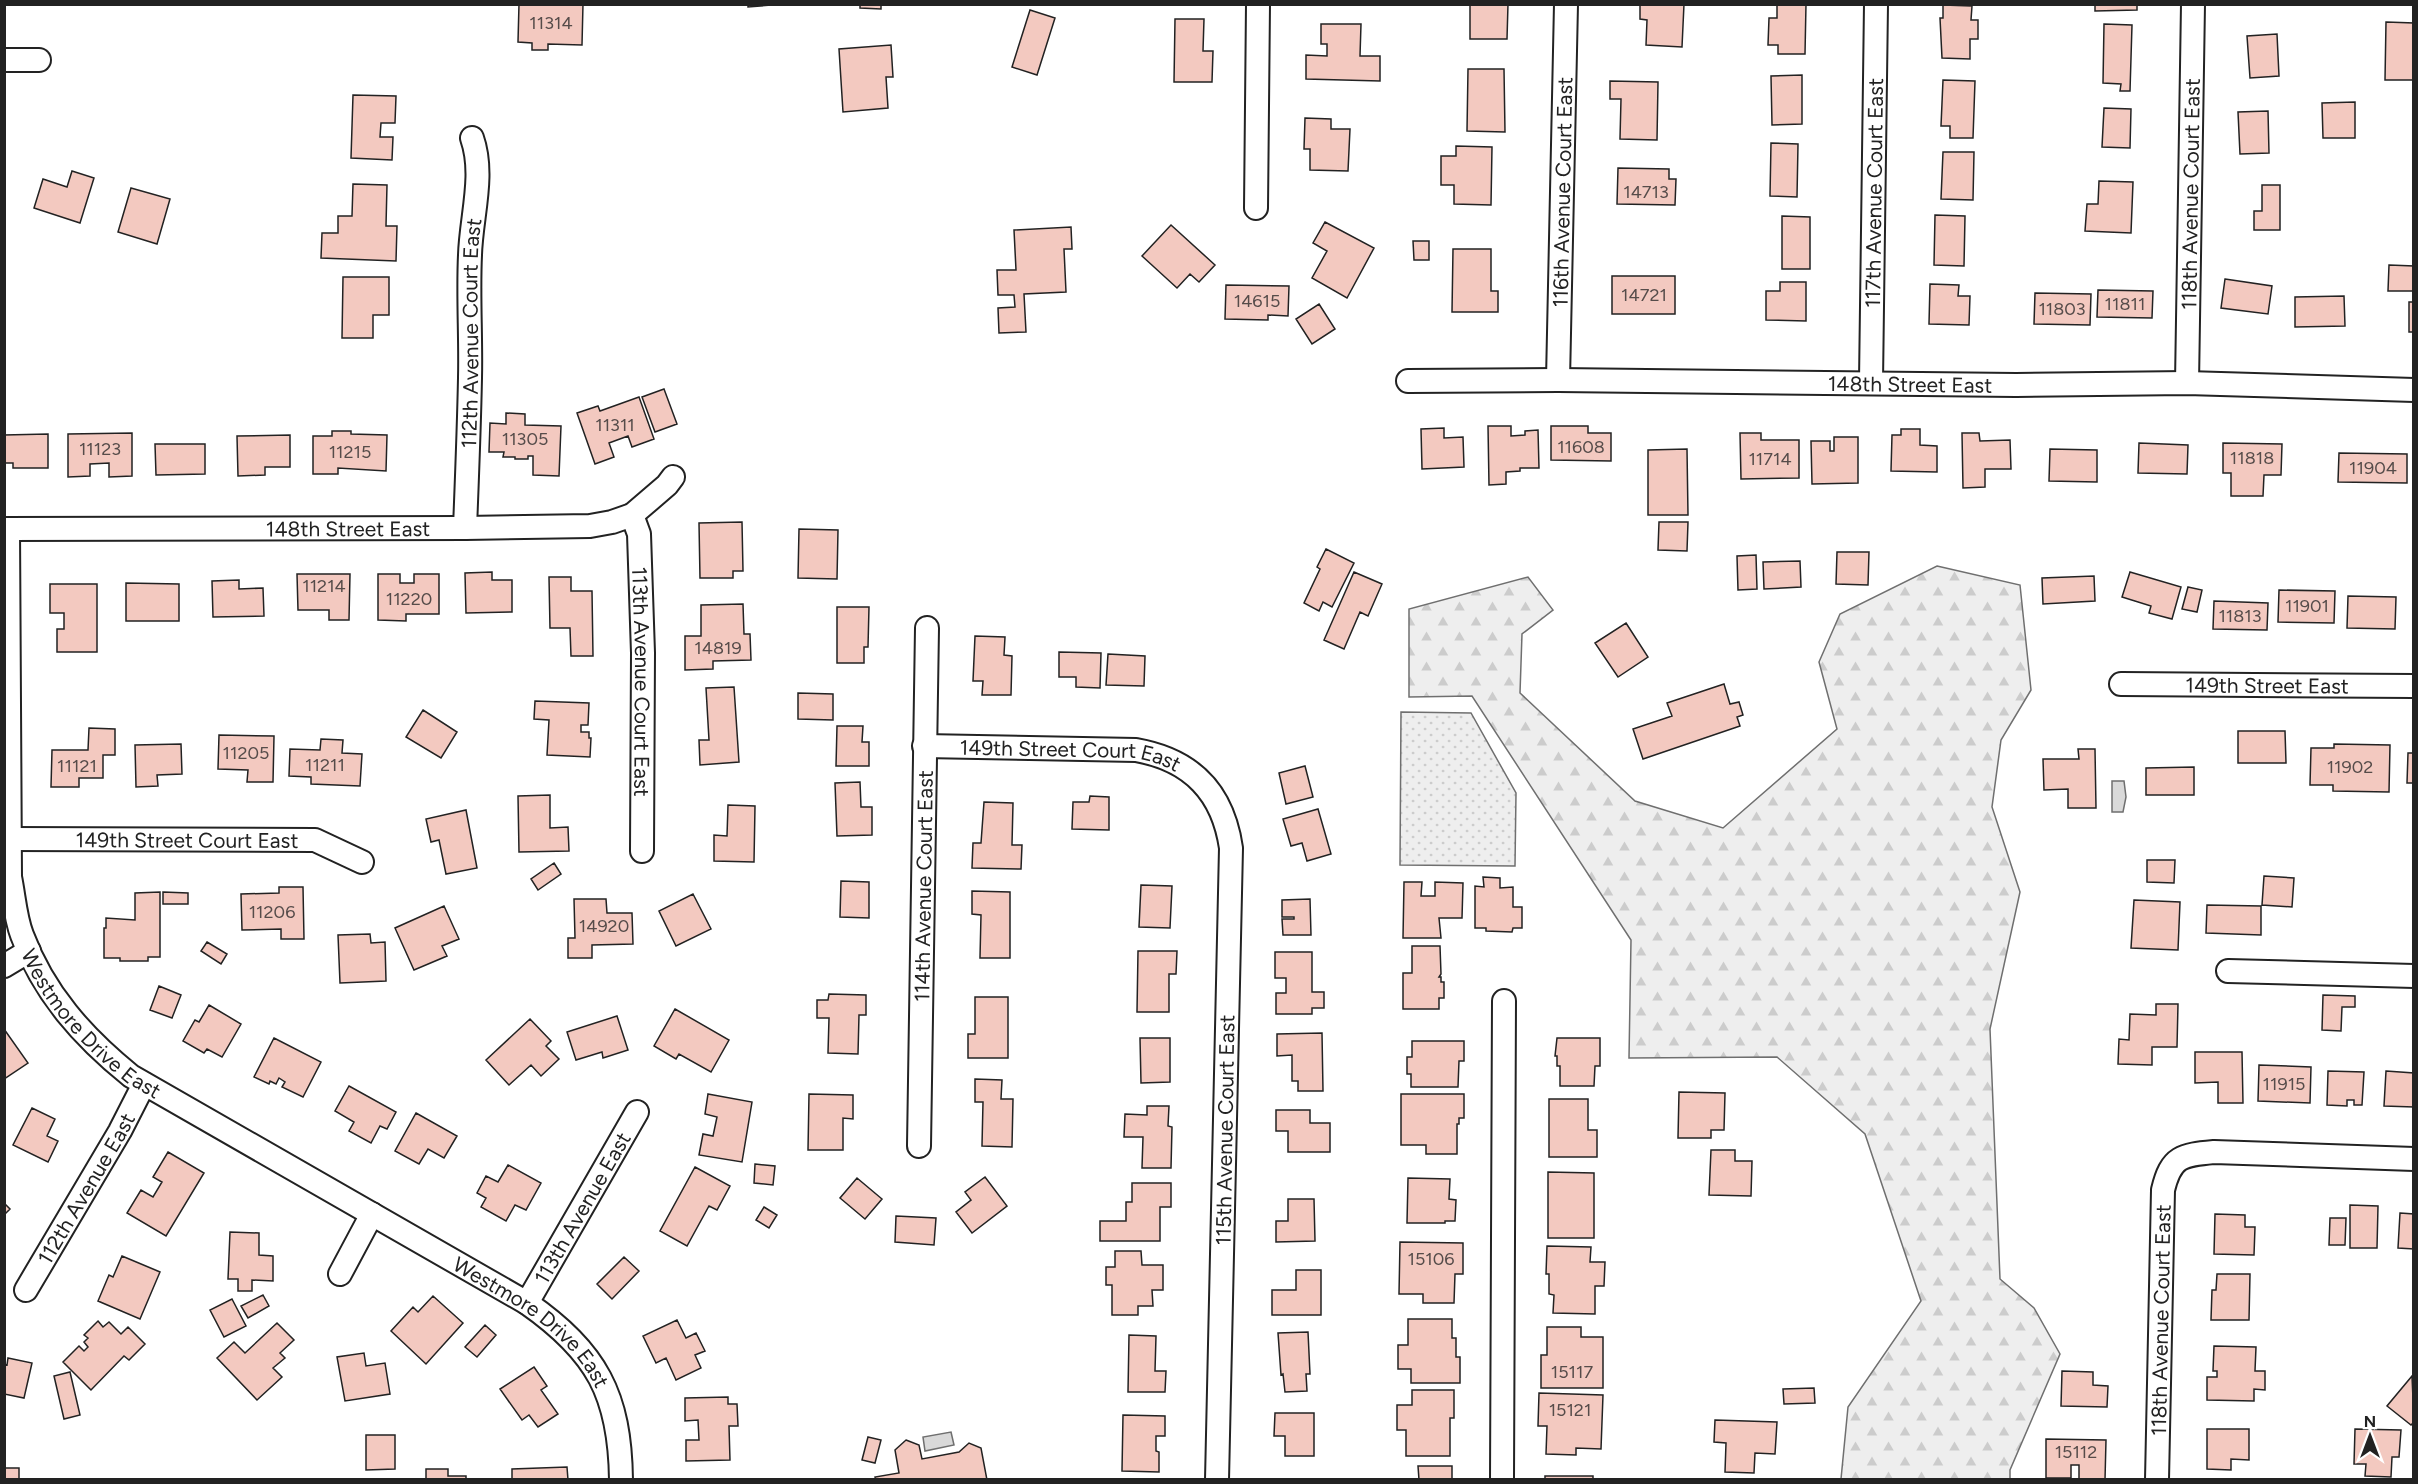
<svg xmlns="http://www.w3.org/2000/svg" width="2418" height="1484" font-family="Figtree,sans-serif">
<defs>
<pattern id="grass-dots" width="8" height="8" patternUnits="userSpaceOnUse" patternTransform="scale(1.5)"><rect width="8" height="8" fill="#eee"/><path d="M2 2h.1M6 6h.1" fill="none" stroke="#ccc" stroke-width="1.8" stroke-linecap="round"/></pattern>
<pattern id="forest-firs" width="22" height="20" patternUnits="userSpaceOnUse" patternTransform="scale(1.5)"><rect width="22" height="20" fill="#eee"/><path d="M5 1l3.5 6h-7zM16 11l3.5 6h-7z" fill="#ccc"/></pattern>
</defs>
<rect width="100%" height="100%" fill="#fff"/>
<path fill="url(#grass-dots)" stroke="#6f6f6f" stroke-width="1.5" d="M1401 712 1471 713 1516 793 1515 866 1400 865Z"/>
<path fill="url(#forest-firs)" stroke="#6f6f6f" stroke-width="1.5" d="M1937 566 2020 585 2031 690 2001 740 1992 807 2020 892 1990 1029 2000 1279 2034 1308 2060 1354 2010 1470V1479H1841L1848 1407 1921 1301 1865 1134 1777 1057 1629 1058 1631 940 1472 696 1409 697V609L1528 577 1553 610 1522 634 1520 693 1635 801 1723 828 1837 729 1819 662 1840 614Z"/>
<path fill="#d9d9d9" stroke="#6f6f6f" stroke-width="1.5" d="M2112 781H2124L2126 797 2123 812H2112Z
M951 1432 954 1445 925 1451 923 1437Z"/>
<path fill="#f3c9c0" stroke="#222" stroke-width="1.5" d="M519 4H583L582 45 548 44V50H532V43L518 42Z
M748 4H784L748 7Z
M860 4H881V9L860 8Z
M1470 4H1508L1507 39H1470Z
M1640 4H1684L1682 47 1646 45 1647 20 1640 19Z
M1777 4H1806L1805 54H1778V45H1768L1769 18H1777Z
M2095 4H2137V10L2095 11Z
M1943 5 1972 6 1971 20H1978V39H1970V59L1942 58 1940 18H1943Z
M1030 10 1055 18 1037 75 1012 67Z
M1175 19H1204L1203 51H1213L1212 82H1174Z
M2386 22 2414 23V80H2385Z
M1321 24H1361L1360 56H1380V81L1306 79V55L1327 56V44H1321Z
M2104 24 2132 25 2130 91H2120L2121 84 2103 83Z
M2277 34 2279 76 2250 78 2247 36Z
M891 45 893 77H886L888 108 843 112 839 49Z
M1468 69H1504L1505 132 1467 131Z
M1802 75V124L1772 125 1771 76Z
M1943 80 1975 81 1973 138H1950V126H1941Z
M1610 81 1658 82 1657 140 1620 139 1621 99H1610Z
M353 95 396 96 395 123H381L380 137H393L392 160 351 158Z
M2355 102V138H2323L2322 103Z
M2104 108 2131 109 2130 148 2102 147Z
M2268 111 2269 153 2240 154 2238 112Z
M1305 118 1331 119V129H1350L1348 171 1310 170V149H1304Z
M1771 143 1798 144 1797 197 1770 196Z
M1456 146 1492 147 1491 205 1454 204V185H1441V156H1456Z
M1943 152H1974L1973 200 1941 199Z
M1618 168 1669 169V179H1676L1675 205 1617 204Z
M72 171 94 178 80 223 34 208 43 179 67 187Z
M2099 181 2133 182 2131 233 2085 231 2087 204H2098Z
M353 184 387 185 386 226H397L396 261 321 258 322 233H338V216H352Z
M2262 185H2280V230H2254V211H2262Z
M131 188 170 199 157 244 118 232Z
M1935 215 1965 216 1964 266 1934 265Z
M1782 216 1810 217V269H1782Z
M1325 222 1374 248 1347 298 1312 278 1327 251 1313 243Z
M1171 225 1215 265 1199 282 1190 274 1177 288 1142 256Z
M1071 227 1072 249H1064L1066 292 1024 294 1026 332 999 333 998 308 1015 307 1014 295H998L997 270H1016L1014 230Z
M1413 241H1429V260H1414Z
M1453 249H1491V291H1498V312H1452Z
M2389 265 2414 266V291H2388Z
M1612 276H1675V314H1612Z
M343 277H389V315H373V338H342Z
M2225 279 2272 286 2268 314 2221 308Z
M1780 282H1806V321L1766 320V291H1780Z
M1930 284 1959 285 1958 296H1970L1969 325 1929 324Z
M1226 285 1289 286 1288 316 1268 315V320L1225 319Z
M2098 290 2153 291 2152 318 2097 317Z
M2035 293 2091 294 2090 325 2034 324Z
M2344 296 2345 326 2295 327V297Z
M2409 302H2414V332H2409Z
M1319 304 1335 329 1312 344 1296 319Z
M664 389 677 424 655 432 642 397Z
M639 397 654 439 632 447 628 436 609 443 614 457 595 464 577 413 598 406 600 411Z
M506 413 525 414V425L561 426 559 476 533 475V456H528V459H515V457H503L504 452H489L490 423 506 424Z
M1488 426H1511V436L1525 435V431L1538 430 1539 468H1520V471L1506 472V484L1489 485Z
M1551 426H1588V433H1611V461L1551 460Z
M1444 428V438L1463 437 1464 467 1422 469 1421 429Z
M1901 429H1920V445L1937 446V472L1891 471 1892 435H1901Z
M332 431H351V434L387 435 386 471 338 468V474H313V436H332Z
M132 433V476L109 477V463L90 464V476L68 477V434Z
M1740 433H1761V440H1799V478L1741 479Z
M1962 433H1979L1980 441 2010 440 2011 469H1985V487L1963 488Z
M48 434V468H13V463H4V435Z
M290 435V467H265V475L238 476 237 436Z
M1834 437H1858V483L1812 484 1811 441H1830V451H1834Z
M2139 443 2188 445 2187 474 2138 473Z
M2223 443 2282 444 2281 475H2264L2263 496H2231V473H2223Z
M155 444H205V474L156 475Z
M1687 449 1688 515H1648V450Z
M2050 449 2097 450V482L2049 481Z
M2339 453 2407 454V483L2338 482Z
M742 522 743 571H733V578H700L699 523Z
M1659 522H1688L1687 551 1658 550Z
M799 529 838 530 837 579 798 578Z
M1326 549 1354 563 1332 607 1323 602 1319 611 1304 603 1320 569 1317 567Z
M1837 552H1869L1868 585 1836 584Z
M1756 555 1757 589 1738 590 1737 556Z
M1800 561 1801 587 1764 589 1763 562Z
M492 572V580H512V612L466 613 465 573Z
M1354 572 1382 584 1368 616 1360 612 1344 649 1324 640Z
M2130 572 2181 587 2172 619 2149 613 2151 606 2122 597Z
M297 574H350L349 620H329V610H298Z
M378 574H400V583H414V574H439V614H406V621L378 620Z
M2094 576 2095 601 2043 604 2042 578Z
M549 577H571V591H592L593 656H571L570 628H550Z
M239 580V589L263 588 264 616 213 617 212 581Z
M126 583 179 584V621H126Z
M50 584H97V652H57V629H64V613H50Z
M2188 587 2202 590 2197 612 2182 609Z
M2279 590 2335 591 2334 623 2278 622Z
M2348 596 2396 597 2395 629 2347 628Z
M2214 601 2268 603 2267 630 2213 629Z
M743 604 744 634H750L751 660 713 661V669L685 670V636H701V605Z
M837 607H869L868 647H864V663H837Z
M1626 623 1648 657 1618 677 1595 643Z
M975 636 1005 637 1004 655 1012 656 1011 695H982L983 681H973Z
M1059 652 1101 653 1100 688 1076 687V677H1059Z
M1108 654 1145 656 1144 686 1106 685Z
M1724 684 1730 704 1739 702 1743 715 1737 717 1740 726 1643 759 1633 729 1672 716 1667 703Z
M734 687 739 762 700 765 699 740H709L706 688Z
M798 693 833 694V720L798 719Z
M535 701 589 703 588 725H581V732H589V738H591L590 757 547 755 549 720 534 719Z
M423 710 457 732 441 758 406 737Z
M837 726H863L862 742H869V766H836Z
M89 728 115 729V755H103V778H79V787H51L52 750H88Z
M2238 731H2285L2286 763H2238Z
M219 735 274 736 273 782H247L248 770 218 769Z
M321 739 343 740 342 753 362 754 360 786 311 784V777L289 776 290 749 320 750Z
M181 744 182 774 157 775 158 786 136 787 135 745Z
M2334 744 2390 745 2389 792 2333 791V785H2310L2311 748H2334Z
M2078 749H2095L2096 808H2068V789L2044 790 2043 759H2079Z
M2408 753H2414V783H2407Z
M1305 766 1313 797 1286 804 1279 773Z
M2194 767V795H2146V768Z
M860 782 861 807H872V835L837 836 835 783Z
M550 795V828L568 827 569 851 519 852 518 796Z
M1090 796 1109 797V830L1072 829 1073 802H1089Z
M984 802 1013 803 1012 845H1022L1021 869 972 868 973 843H981Z
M728 805 755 806 754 862 714 861V835L727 836Z
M1318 809 1331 854 1307 861 1302 843 1291 846 1283 819Z
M466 810 477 868 446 874 439 840 431 842 426 819Z
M2147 860H2175L2174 883 2147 882Z
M554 863 561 874 538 890 531 879Z
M2264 876 2294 878 2292 907 2262 905Z
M1483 877 1500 878V888L1513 887V907H1522V928H1513L1512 932 1486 931V928H1475V886L1484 887Z
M841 881 869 882V918L840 917Z
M1404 882H1422L1421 896H1435V882L1463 883 1462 918H1439L1441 938H1403Z
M1141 885 1172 886 1170 928 1139 927Z
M279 887H303L304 939H281V929L242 930 241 894 279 893Z
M972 891 1010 892V958H980L981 915 972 914Z
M160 892V957H148V961H120V958H104V928H106V918L135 920V893Z
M163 892 188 893V904H163Z
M693 894 711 929 676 946 659 911Z
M574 899H606L607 913H632L633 944 592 945V958H568V938H575Z
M1310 899 1311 935H1283L1282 919H1294V917H1282V900Z
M2134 900 2180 902 2178 950 2131 948Z
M2207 905 2261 906V935L2206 933Z
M444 906 459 939 442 946 447 956 414 970 395 928Z
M370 934 371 943 385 942 386 981 340 983 338 935Z
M207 942 227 954 221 964 201 951Z
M1412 946H1440L1441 974 1439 977H1441V982H1444V998H1439V1009H1403V973H1412Z
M1138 951H1177L1176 974H1169V1012H1137Z
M1275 952H1312V992H1324V1008H1312V1014H1276V993H1286V978H1275Z
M159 986 181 995 172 1018 150 1010Z
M829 994 866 995V1015H859L858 1054 828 1053 829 1018H817V1000H828Z
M2323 995 2355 996V1007H2342L2341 1031 2322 1030Z
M975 997H1008V1058H968V1034H975Z
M2156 1004H2178L2177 1047H2152V1065L2118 1064 2119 1039 2129 1040 2130 1014 2156 1015Z
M209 1005 241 1024 222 1057 207 1049 204 1053 183 1041 195 1020 199 1022Z
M675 1009 729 1040 711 1072 679 1054 676 1059 654 1046Z
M617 1016 628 1050 603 1058 602 1052 576 1060 567 1032Z
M530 1019 551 1041 546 1046 559 1059 541 1076 531 1065 509 1085 486 1060Z
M4 1029 28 1063 4 1079Z
M1322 1033 1323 1091H1298V1081H1292V1055L1277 1056V1034Z
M274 1038 321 1062 303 1097 282 1087 285 1082 279 1078 276 1084 270 1081 269 1084 254 1077Z
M1140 1038H1170V1082L1141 1083Z
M1557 1038H1600V1066H1595L1594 1086H1560V1066H1557V1056H1555Z
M1412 1041H1464V1061H1459L1458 1087H1411V1074H1407V1057H1412Z
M2195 1052H2242L2243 1103H2218V1082L2195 1083Z
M2259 1065 2311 1067 2310 1103 2258 1101Z
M2328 1071 2364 1072 2362 1105H2354V1100H2347V1106L2327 1105Z
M2386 1071 2414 1073V1107L2384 1106Z
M975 1079 1002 1080 1001 1099H1013L1012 1147 982 1146 983 1102H975Z
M349 1086 396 1112 387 1129 380 1126 371 1143 349 1131 354 1122 335 1111Z
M1679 1092 1725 1093 1724 1130H1711V1138H1678Z
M708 1094 752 1102 742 1162 699 1155 703 1134 713 1136 717 1117 705 1114Z
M809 1094 853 1095V1119L843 1118V1150H808Z
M1401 1094H1464V1118H1459V1124H1457V1154H1426V1145H1401Z
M1549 1099H1588V1130H1597V1157H1549Z
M1147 1106H1169L1168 1126 1172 1127 1171 1168H1142L1143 1137H1124L1125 1114 1147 1115Z
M32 1108 55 1119 47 1136 58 1141 48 1162 13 1145Z
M1276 1110H1310V1123H1330V1152H1288V1131H1276Z
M416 1113 457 1136 444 1158 428 1149 419 1164 395 1151Z
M1711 1150H1735V1161H1752L1751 1196 1709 1195Z
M168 1152 204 1173 166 1236 127 1213 141 1190 153 1197 162 1182 153 1177Z
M755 1164 775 1166 773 1185 754 1183Z
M508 1165 541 1183 526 1210 515 1205 506 1221 481 1207 486 1198 477 1193 486 1176 498 1182Z
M695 1167 730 1186 717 1210 709 1206 687 1246 660 1231Z
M1548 1172 1594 1173V1238H1548Z
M985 1177 1007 1206 972 1233 956 1212 971 1200 965 1192Z
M857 1178 882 1199 865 1219 840 1198Z
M1408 1178 1450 1179 1449 1199 1456 1200 1455 1221H1445V1223H1407Z
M1132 1183H1171V1207H1160V1241H1100V1221H1126V1202H1132Z
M1288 1199H1314L1315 1241 1276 1242V1221H1288Z
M4 1203 10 1209 4 1215Z
M2350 1205 2378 1206 2377 1248H2350Z
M764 1207 777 1215 769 1228 756 1220Z
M2400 1213 2414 1214V1249L2398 1248Z
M2215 1214 2245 1215V1227H2255L2254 1255 2214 1254Z
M896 1216 936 1218 934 1245 895 1242Z
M2330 1218H2346L2345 1245H2329Z
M230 1232 259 1233V1255L273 1256V1281L252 1280V1291H238V1279H228Z
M1400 1242 1463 1243V1274H1455L1454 1303H1423V1294H1399Z
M1547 1246 1591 1247 1590 1262H1605L1604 1286H1595V1314L1553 1313 1554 1295 1549 1294V1274H1546Z
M1115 1251H1141L1142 1265H1163V1290H1152L1153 1306H1138V1315H1112V1285H1106V1267H1115Z
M122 1256 160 1272 140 1319 98 1301 109 1275 113 1277Z
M624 1257 639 1271 612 1299 597 1284Z
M1296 1270H1321V1315H1272V1290H1296Z
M2217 1274H2250L2249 1320H2211L2212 1290H2216Z
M263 1295 269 1306 248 1318 241 1306Z
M433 1296 463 1323 426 1364 391 1331 413 1307 418 1312Z
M232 1299 246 1326 224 1337 210 1310Z
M1408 1319H1452V1338H1456V1357H1460V1383H1411V1369H1398V1345H1408Z
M677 1320 686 1338 696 1333 705 1351 695 1355 701 1368 676 1380 666 1358 656 1363 643 1336Z
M98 1321 103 1327 109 1322 121 1334 128 1327 145 1344 129 1360 124 1356 91 1390 63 1362 79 1346 84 1351 88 1347 84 1342 88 1338 84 1335Z
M277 1323 294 1340 280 1353 285 1358 273 1368 282 1377 257 1400 217 1358 234 1342 245 1353Z
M485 1325 496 1335 477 1357 465 1347Z
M1547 1327H1581V1337H1603V1388H1541V1355H1547Z
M1308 1332 1310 1374H1306L1307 1391 1285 1392 1283 1374 1281 1375 1278 1333Z
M1129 1335 1156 1336 1155 1371H1166L1165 1392H1128Z
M2214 1346 2256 1347 2255 1371H2265V1390L2254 1389V1401L2207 1400V1377H2217V1371H2213Z
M364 1353 366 1366 385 1363 390 1394 345 1401 337 1357Z
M8 1358 32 1363 24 1398 4 1394V1364L7 1365Z
M534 1367 547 1386 541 1390 558 1414 538 1427 529 1415 522 1420 500 1389Z
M2062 1371 2093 1372V1385L2108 1386 2107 1407 2061 1406Z
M70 1372 80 1415 64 1419 54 1376Z
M2412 1376 2414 1422 2411 1425 2387 1406Z
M1814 1388 1815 1403 1784 1404 1783 1389Z
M1412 1390H1454V1418H1450V1456H1406V1430H1397V1405H1412Z
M1539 1393 1603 1395 1601 1449 1576 1448V1455L1546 1454 1547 1426H1538Z
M728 1397V1404H737L738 1426H729L730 1460 686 1461V1440H699L698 1420 685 1421V1398Z
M1275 1413H1314V1456H1285V1436H1274Z
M1123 1415 1165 1416V1436H1156V1451L1159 1452V1472L1122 1471Z
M1715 1420 1777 1422 1775 1454 1755 1453 1754 1473 1725 1472 1726 1443 1714 1442Z
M2207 1429H2249V1460L2231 1459V1470L2207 1469Z
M2355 1429 2401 1430 2399 1457H2392L2391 1477 2365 1476 2366 1464H2354Z
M366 1435H395V1469L366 1470Z
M868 1437 881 1440 875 1463 862 1460Z
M2046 1439 2106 1440 2105 1480 2079 1479V1465H2071V1478H2046Z
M906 1440 919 1445 922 1459 959 1452 969 1443 981 1448 987 1480H876L875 1477 899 1473 895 1450Z
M1418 1466H1452V1480H1419Z
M567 1467 568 1480H512V1469Z
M4 1468H19V1480H4Z
M426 1469H448V1476H466V1480H426Z
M1545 1476H1593V1480H1545Z"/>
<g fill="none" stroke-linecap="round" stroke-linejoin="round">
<g stroke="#222" stroke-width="26">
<g id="minor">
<path d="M4 60H39"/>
<path d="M1256 208 1258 4"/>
<path id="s1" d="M1558 380 1566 4"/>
<path id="s2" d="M1408 381 1558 380 2016 385 2187 383 2414 390"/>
<path id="s3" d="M1871 382 1876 4"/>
<path id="s4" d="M2187 383 2193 4"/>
<path id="s5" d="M632 515 639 534 643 653 642 851"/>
<path id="s6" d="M465 528C467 478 469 428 470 378 471 337 468 296 470 255 471 217 485 175 472 138"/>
<path id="s7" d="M4 529 465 528 590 526 612 522 632 515 667 485 673 477"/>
<path id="s8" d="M8 529 10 877C14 896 15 917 22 935 44 994 83 1037 131 1076L527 1303C597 1352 620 1395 621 1480"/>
<path id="s9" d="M2121 684 2414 686"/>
<path id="s10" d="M924 746 1136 750C1192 760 1223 793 1231 848L1217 1480"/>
<path id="s11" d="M9 839 315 840 362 862"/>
<path d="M4 966 29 951"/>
<path d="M2228 971 2414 976"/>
<path id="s12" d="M919 1146 927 628"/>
<path d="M340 1274 372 1214"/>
<path id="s13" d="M26 1290 120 1131 144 1084"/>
<path id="s14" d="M527 1303 637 1112"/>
<path d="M1502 1480 1504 1001"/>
<path id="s15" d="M2157 1480 2163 1190C2171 1156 2182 1155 2214 1152L2414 1159"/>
</g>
</g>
<use href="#minor" stroke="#fff" stroke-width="22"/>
</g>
<g text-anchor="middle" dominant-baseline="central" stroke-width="4.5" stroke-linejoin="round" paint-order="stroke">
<g font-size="18" fill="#564c4a">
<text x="551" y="23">11314</text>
<text x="1646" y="192">14713</text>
<text x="1644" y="295">14721</text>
<text x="1257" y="301">14615</text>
<text x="2125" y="304">11811</text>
<text x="2062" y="309">11803</text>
<text x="615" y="425">11311</text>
<text x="525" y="439">11305</text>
<text x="1581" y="447">11608</text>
<text x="100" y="449">11123</text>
<text x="350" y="452">11215</text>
<text x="2252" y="458">11818</text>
<text x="1770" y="459">11714</text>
<text x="2373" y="468">11904</text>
<text x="324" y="586">11214</text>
<text x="409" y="599">11220</text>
<text x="2307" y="606">11901</text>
<text x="2240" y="616">11813</text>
<text x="718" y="648">14819</text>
<text x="246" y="753">11205</text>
<text x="325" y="765">11211</text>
<text x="77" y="766">11121</text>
<text x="2350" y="767">11902</text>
<text x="272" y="912">11206</text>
<text x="604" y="926">14920</text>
<text x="2284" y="1084">11915</text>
<text x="1431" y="1259">15106</text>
<text x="1572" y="1372">15117</text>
<text x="1570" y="1410">15121</text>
<text x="2076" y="1452">15112</text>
</g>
<g font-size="21" fill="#222" stroke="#fff">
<text stroke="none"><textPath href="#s1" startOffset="188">116th Avenue Court East</textPath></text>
<text stroke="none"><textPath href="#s3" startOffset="189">117th Avenue Court East</textPath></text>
<text stroke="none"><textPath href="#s4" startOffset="189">118th Avenue Court East</textPath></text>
<text stroke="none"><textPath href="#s6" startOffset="195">112th Avenue Court East</textPath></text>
<text stroke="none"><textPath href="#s2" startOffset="502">148th Street East</textPath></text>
<text stroke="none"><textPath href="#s7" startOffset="344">148th Street East</textPath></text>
<text stroke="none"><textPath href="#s5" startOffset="168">113th Avenue Court East</textPath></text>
<text stroke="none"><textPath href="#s9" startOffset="146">149th Street East</textPath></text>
<text stroke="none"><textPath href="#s10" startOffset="147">149th Street Court East</textPath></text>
<text stroke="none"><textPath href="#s11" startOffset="178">149th Street Court East</textPath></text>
<text stroke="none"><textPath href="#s12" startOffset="260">114th Avenue Court East</textPath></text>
<text stroke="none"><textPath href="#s8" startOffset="522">Westmore Drive East</textPath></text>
<text transform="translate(1225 1130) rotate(-89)">115th Avenue Court East</text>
<text stroke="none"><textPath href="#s13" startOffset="118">112th Avenue East</textPath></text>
<text stroke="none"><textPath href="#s14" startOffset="110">113th Avenue East</textPath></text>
<text stroke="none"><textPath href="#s15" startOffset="160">118th Avenue Court East</textPath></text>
<text stroke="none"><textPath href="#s8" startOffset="1060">Westmore Drive East</textPath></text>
</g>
</g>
<rect width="2418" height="1484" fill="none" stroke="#222222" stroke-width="12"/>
<g transform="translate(2370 1436)" stroke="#ffffff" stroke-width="4.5" paint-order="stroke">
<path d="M0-4.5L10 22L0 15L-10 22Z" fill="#222222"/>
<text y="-9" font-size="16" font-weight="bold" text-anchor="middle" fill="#222222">N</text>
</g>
</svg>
